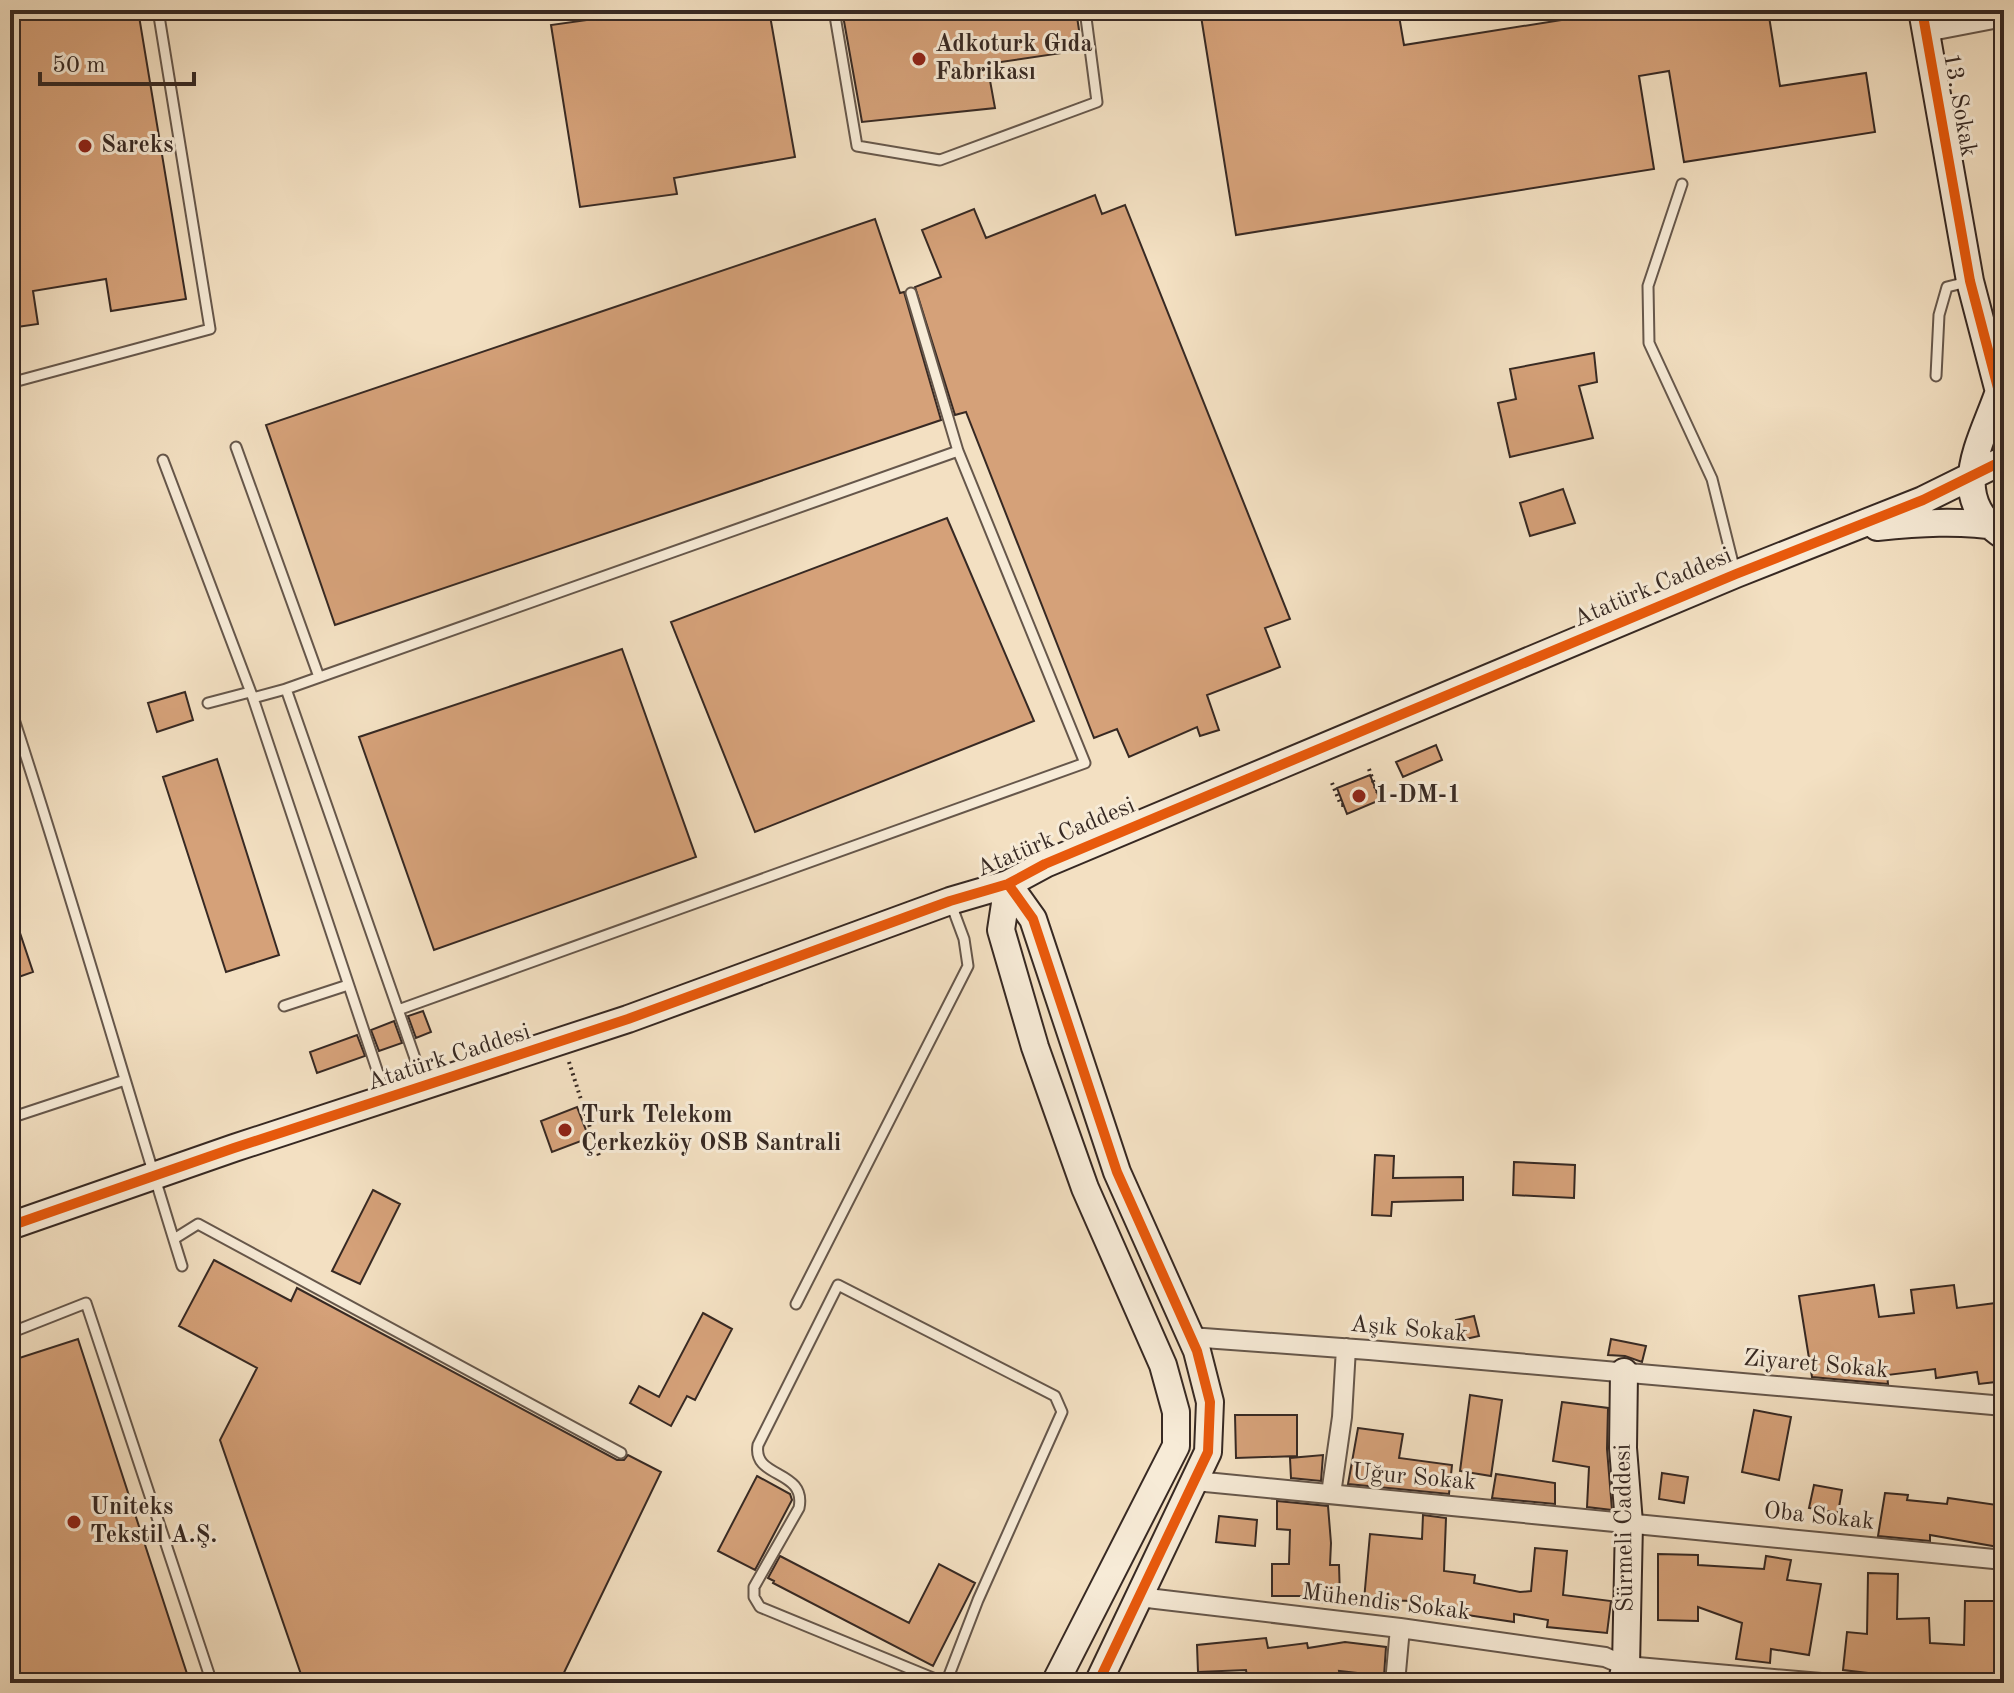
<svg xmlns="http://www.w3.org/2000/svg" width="2014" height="1693" font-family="'Old Standard TT',serif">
<rect width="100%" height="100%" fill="#f3e0c2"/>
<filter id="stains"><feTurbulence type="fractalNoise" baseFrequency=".0025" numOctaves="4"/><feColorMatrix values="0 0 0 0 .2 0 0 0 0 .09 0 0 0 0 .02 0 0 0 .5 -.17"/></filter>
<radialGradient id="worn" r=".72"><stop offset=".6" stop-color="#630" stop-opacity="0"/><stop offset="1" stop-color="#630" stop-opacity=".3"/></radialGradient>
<path fill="#d5a179" stroke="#372923" stroke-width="2" d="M10 10H138L186 299 111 311 106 279 33 291 38 324 10 328Z
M658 10H769L795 157 674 178 677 194 580 207 551 25Z
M842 10H1076L1082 50 987 64 995 108 862 122Z
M1200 10H1398L1404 45 1624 10H1629L1630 18 1678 10H1768L1780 86 1866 73 1875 132 1684 162 1669 71 1639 76 1654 169 1236 235Z
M1095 195 1102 214 1125 205 1290 619 1265 628 1280 667 1207 695 1219 730 1200 736 1197 727 1129 757 1117 729 1094 738 966 412 955 415 915 287 941 277 922 230 974 209 986 238Z
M875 219 900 293 904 292 941 420 335 625 266 425Z
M1594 353 1597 382 1579 386 1593 438 1510 457 1498 403 1516 399 1510 369Z
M1563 489 1575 523 1530 536 1520 503Z
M947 518 1034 721 755 832 671 622Z
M622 649 696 857 434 950 359 737Z
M185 692 193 720 157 732 148 703Z
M1436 745 1442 760 1403 777 1396 762Z
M217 759 279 955 226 972 163 777Z
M1370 775 1380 800 1347 814 1337 788Z
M13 912 33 972 10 980V913Z
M423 1011 431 1032 416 1038 408 1016Z
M394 1021 402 1043 379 1051 371 1030Z
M357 1035 365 1056 317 1073 310 1052Z
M577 1107 589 1138 552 1152 541 1121Z
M1375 1155 1394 1156 1393 1178 1463 1177V1200L1392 1202 1391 1216 1372 1215Z
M1514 1162 1575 1165 1574 1198 1513 1195Z
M373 1190 400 1204 360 1284 332 1271Z
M214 1260 291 1301 297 1288 617 1460H624L628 1455 661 1472 559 1683H304L220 1440 257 1368 179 1326Z
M1874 1285 1879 1317 1914 1313 1911 1290 1954 1285 1957 1308 2004 1302V1381L1979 1384 1977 1372 1936 1378 1935 1369 1887 1375 1888 1384 1812 1377 1799 1296Z
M703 1313 732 1329 695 1400 687 1396 671 1426 630 1403 639 1386 659 1397Z
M1474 1316 1479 1336 1461 1340 1456 1320Z
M78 1339 190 1683H10V1361Z
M1611 1339 1646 1346 1642 1362 1625 1356 1608 1355Z
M1470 1395 1502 1400 1491 1476 1460 1471Z
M1562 1402 1608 1408 1607 1449 1612 1510 1587 1507 1589 1467 1553 1461Z
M1754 1410 1791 1417 1779 1480 1742 1472Z
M1235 1415H1297V1456L1236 1458Z
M1358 1428 1403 1434 1399 1458 1452 1465 1449 1494 1348 1484Z
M1323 1455 1321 1481 1291 1478 1290 1458Z
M1662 1473 1688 1477 1684 1503 1659 1499Z
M1496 1474 1555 1483V1504L1492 1498Z
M757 1476 790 1494 792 1500 755 1570 718 1551Z
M1814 1485 1842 1490 1838 1513 1809 1508Z
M1885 1493 1908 1495 1907 1500 1947 1504 1948 1498 2004 1506V1548L1930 1535V1541L1878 1536Z
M1277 1501 1328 1506 1331 1543 1330 1565H1339L1340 1598H1338V1603L1320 1602 1321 1596H1272V1564H1289L1290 1530 1277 1529Z
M1423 1515 1446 1518 1444 1571 1475 1575 1474 1583 1520 1592 1531 1591 1535 1548 1567 1551 1563 1595 1611 1601 1607 1633 1547 1627 1548 1620 1514 1614V1622L1454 1613H1417L1418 1601 1364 1600 1370 1534 1422 1539Z
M1219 1516 1257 1520 1255 1546 1216 1542Z
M1658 1554 1698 1555V1565L1764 1569 1766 1556 1791 1560 1787 1580 1821 1584 1809 1655 1771 1649 1770 1663 1736 1659 1742 1623 1698 1607V1621L1658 1620Z
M780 1556 909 1623 939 1564 975 1583 933 1666 773 1583 774 1581 768 1578Z
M1868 1573 1898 1574 1897 1619 1929 1618 1930 1643 1964 1645 1965 1601H1997L1996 1646H2004V1682L1902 1677 1843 1670 1847 1632 1867 1634Z
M1266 1638 1268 1648 1307 1643 1308 1648 1345 1642 1386 1647 1384 1676 1339 1671 1341 1683H1271V1678L1248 1682 1246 1670 1198 1672 1197 1645Z"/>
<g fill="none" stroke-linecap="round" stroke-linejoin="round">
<g stroke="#66574b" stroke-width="13">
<path id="lane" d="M834 10 857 146 940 160 1097 102 1085 10
M1682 184 1648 286 1649 343 1712 479 1735 571
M1936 376 1939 315 1947 287 1967 282
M10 383 210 329 158 10
M236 447 319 677
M163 460 253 698
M286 689 958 451
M208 703 250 692
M10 707C71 893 124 1080 182 1266
M284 1006 348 985
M398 1010 1085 763 958 451 911 293
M386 1097 253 698 286 689 424 1084
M10 1118 125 1080
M174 1239 198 1224 621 1453
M796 1304 968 966 964 939 951 904
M10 1333 86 1303 212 1683
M945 1683 760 1607 754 1597V1587L799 1508C807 1469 752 1479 758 1445L838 1285 1055 1396 1062 1412 978 1600 946 1683"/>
</g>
<g stroke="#66574b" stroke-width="22">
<path id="street" d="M1926 32 2004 17
M1190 1337 1369 1350 2004 1406
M1195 1481 2004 1560
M1331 1494 1342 1417 1346 1348
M1139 1597 1400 1628 1605 1657 1626 1666 1821 1683
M1395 1683 1400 1628"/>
</g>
<g stroke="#372923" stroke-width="30">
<path id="secondary" d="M1922 10 1970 281 2004 411
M1998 394C1980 445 1946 498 2004 536
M1877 527C1917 523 1961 520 2001 527
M1008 884 1033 919 1117 1172 1197 1351 1210 1402 1208 1452 1098 1683
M1008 884 1001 930 1035 1047 1085 1188 1163 1365 1176 1412V1446L1055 1683
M10 1226 234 1148 628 1019 950 901 1008 884 1045 864 1736 574 1923 500 2004 460
M1621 1683 1626 1666 1629 1523 1623 1448 1624 1372"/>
</g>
<path stroke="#372923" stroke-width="4" stroke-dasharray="2 4" stroke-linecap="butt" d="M1369 769 1377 792
M1332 783 1341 805H1343
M569 1062 600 1159"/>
<use href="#lane" stroke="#f7ebd7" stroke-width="9"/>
<use href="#street" stroke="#f7ebd7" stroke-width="18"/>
<use href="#secondary" stroke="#f7ebd7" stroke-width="26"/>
<g stroke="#f7ebd7" stroke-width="15">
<path id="cycleway" d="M1922 10 1970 281 2004 411
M1008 884 1033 919 1117 1172 1197 1351 1210 1402 1208 1452 1098 1683
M10 1226 234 1148 628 1019 950 901 1008 884 1045 864 1736 574 1923 500 2004 460"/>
</g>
<use href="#cycleway" stroke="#e8590c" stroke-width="10"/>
</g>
<g fill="#8f2418" stroke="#f7ebd7" stroke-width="3">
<circle cx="919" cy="59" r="8"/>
<circle cx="85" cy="146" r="8"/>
<circle cx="1359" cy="796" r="8"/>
<circle cx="565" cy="1130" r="8"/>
<circle cx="74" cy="1522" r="8"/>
</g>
<g text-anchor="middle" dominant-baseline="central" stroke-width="6" stroke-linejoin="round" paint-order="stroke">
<g font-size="24" font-weight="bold" fill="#372923" stroke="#f7ebd7" text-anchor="start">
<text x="935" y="45">Adkoturk Gıda<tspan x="935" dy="28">Fabrikası</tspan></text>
<text x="101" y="146">Sareks</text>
<text x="1375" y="796">1-DM-1</text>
<text x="581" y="1116">Turk Telekom<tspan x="581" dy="28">Çerkezköy OSB Santrali</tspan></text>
<text x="90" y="1508">Uniteks<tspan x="90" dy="28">Tekstil A.Ş.</tspan></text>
</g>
<g font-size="24" fill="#372923" stroke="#f7ebd7">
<text transform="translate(1959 105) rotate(80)">13. Sokak</text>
<text transform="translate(1653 588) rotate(-23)">Atatürk Caddesi</text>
<text transform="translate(1056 838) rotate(-23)">Atatürk Caddesi</text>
<text transform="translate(449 1058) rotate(-18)">Atatürk Caddesi</text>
<text transform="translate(1409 1330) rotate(5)">Aşık Sokak</text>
<text transform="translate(1816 1365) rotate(5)">Ziyaret Sokak</text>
<text transform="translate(1414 1478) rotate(5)">Uğur Sokak</text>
<text transform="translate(1819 1517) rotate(6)">Oba Sokak</text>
<text transform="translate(1625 1528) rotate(-91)">Sürmeli Caddesi</text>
<text transform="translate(1386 1603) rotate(7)">Mühendis Sokak</text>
</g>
</g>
<rect width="2014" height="1693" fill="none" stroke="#f3e0c2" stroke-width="40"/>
<rect x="12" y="12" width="1990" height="1669" fill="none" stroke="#372923" stroke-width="4"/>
<rect x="20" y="20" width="1974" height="1653" fill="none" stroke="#372923" stroke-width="2"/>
<path d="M40 72v12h154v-12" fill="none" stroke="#372923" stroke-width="4"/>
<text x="52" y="72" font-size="24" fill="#372923" stroke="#f7ebd7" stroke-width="6" paint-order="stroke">50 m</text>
<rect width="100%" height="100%" filter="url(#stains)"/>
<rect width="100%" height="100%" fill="url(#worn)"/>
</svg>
